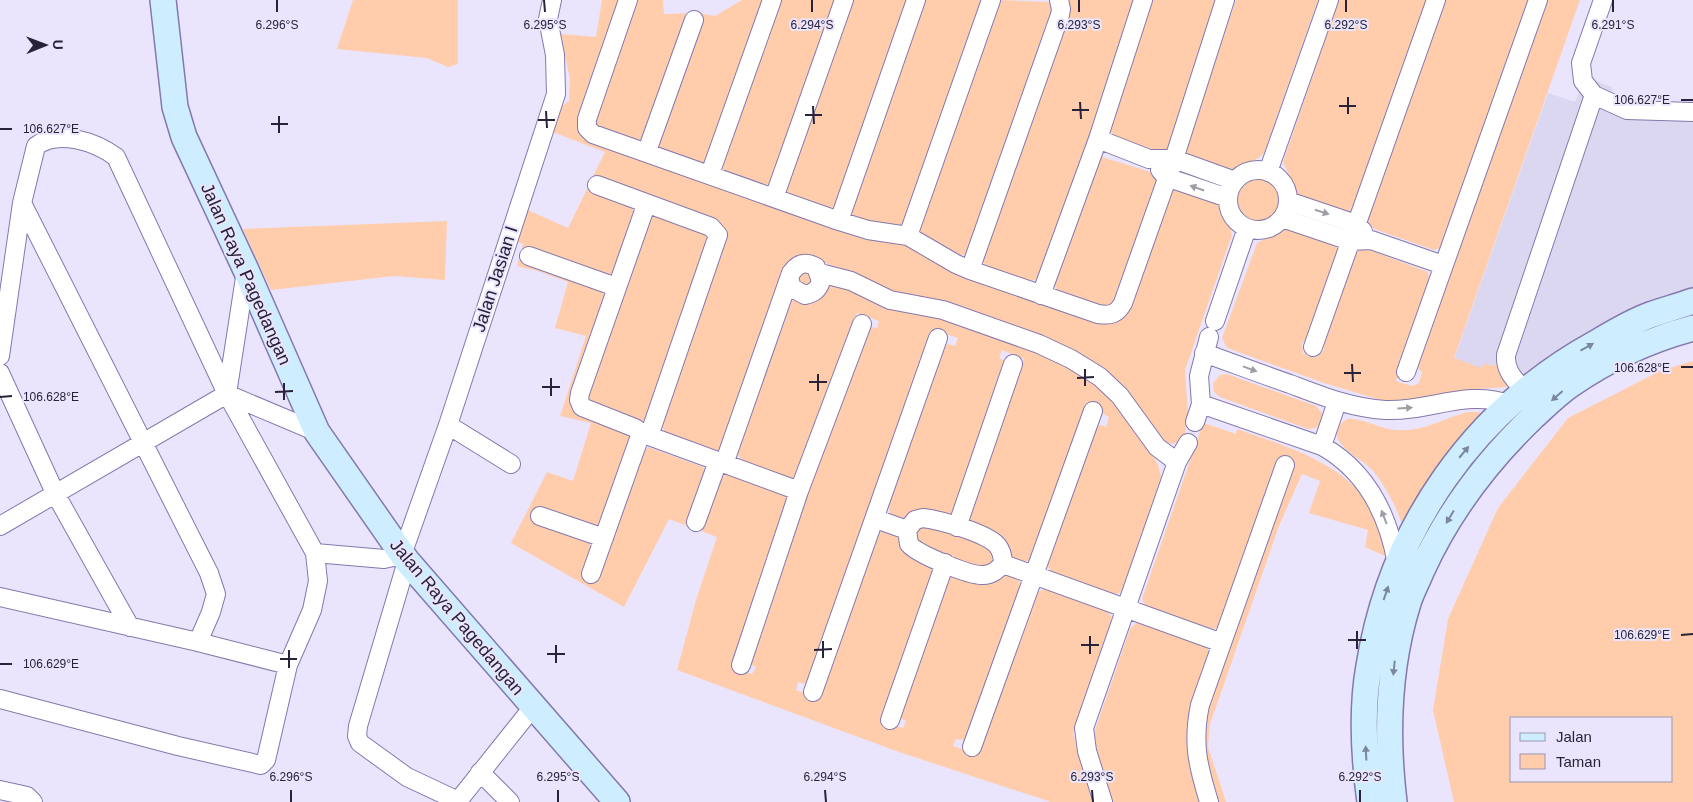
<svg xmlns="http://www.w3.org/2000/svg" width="1693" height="802" font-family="Arial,sans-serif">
<rect width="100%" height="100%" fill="#eae5fd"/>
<path fill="#dcd7f1" d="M1585 77 1612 87 1613 98 1635 104H1693V289L1528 383 1479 378 1446 382 1548 93 1575 102Z"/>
<path fill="#ffcdac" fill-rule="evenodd" d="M353 0H458V64L448 67 427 58 337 49Z
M602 0H621L579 120 581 131 589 138 844 230 905 245 952 269 1095 320C1110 324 1120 322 1128 308L1171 191 1181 187 1219 201C1221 214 1231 223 1232 235L1185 370 1188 416 1185 434 1180 441 1172 444 1160 440 1142 411 1119 385 1097 367 1073 353 940 303 886 290 808 255 797 257 787 265 724 444 718 451H710L667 435 661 425 724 246C726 235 723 226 713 220L597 178 592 191 626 203 634 211V220L614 273 604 276 528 249 524 261 600 289 605 296 574 390C565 420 606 423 626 432L630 436V444L601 524 591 527 541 509 536 521 589 541 592 550 584 574 597 578 641 454 648 447 703 467 705 476 689 522 703 526 719 481 725 475H732L787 497 788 507 732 667 752 674 756 667 750 664 748 658 865 330 870 327 877 328 879 321 857 313 800 474 792 479H787L743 462 737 453 792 301 815 299 828 287 841 284 892 307 940 316 1052 357 1090 379 1118 404 1142 436 1158 465 1161 477 1124 588 1119 593 1113 595 1053 574 1047 565 1094 429 1100 425 1106 427 1109 417 1102 413 1101 407 1087 402 1030 560 1023 562 1012 559 996 537 972 526 969 514 1024 359 1002 350 999 358 1006 361 1007 367 956 511 946 517 925 512 903 519 890 514 888 503 943 347 948 344 955 346 958 338 934 330 810 681 805 684 798 682 796 690 819 698 876 537C893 516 900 548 909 555 918 562 930 561 933 573L882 721 903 728 906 721 900 718 899 713 947 578 958 574 985 582 1007 574 1019 581 1020 590 970 732 965 740 956 739 953 746 978 755 1037 592 1047 588 1105 609 1111 616V622L1073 734 1092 802H1051L899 752 677 670 696 600 717 537 669 519 624 607 511 543 547 472 573 481 591 423 560 416 586 336 555 328 568 282 538 271 517 266 523 244 512 240 523 208 568 228 605 152 550 131 560 108 569 101 570 78 560 34 596 37Z
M635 0H663L664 14 698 13 715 16 742 0H765L704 163 662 151 658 143 644 137 637 141 593 125Z
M779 0H837L771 183 764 186 723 171 721 163Z
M851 0H910L835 207 830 210 790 197 785 189Z
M924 0H984L905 223 899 227 856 220 851 212Z
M999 0 1050 2 1054 7 968 253 959 257 920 235 918 231Z
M1066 0H1139L1038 279 1028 282 986 266 982 260Z
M1152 0H1222L1171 146 1168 150C1155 152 1116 141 1109 130V123Z
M1236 0H1318L1264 153C1256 163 1239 163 1229 173L1187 155 1186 149Z
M1339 0H1429L1355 207 1346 213 1299 196 1283 162Z
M1445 0H1532L1442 247 1434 250 1374 229 1367 220Z
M1545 0H1580L1454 358 1481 368 1483 364 1498 366 1507 387 1464 390 1428 402H1387L1324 383 1227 348 1222 338 1257 243 1288 227 1335 244 1338 252 1310 335 1302 343 1303 353 1309 357H1317L1324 350 1323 340 1354 256 1359 250 1367 249 1428 272 1430 283 1396 381 1412 386 1419 383 1422 372 1415 365Z
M1102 157 1151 172 1157 180 1117 300 1109 309 1060 294 1053 283 1098 158Z
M1236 199a22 22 0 1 1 44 0a22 22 0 1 1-44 0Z
M660 216 711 234 646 420 641 422 590 404 586 394 651 218Z
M447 221 445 280 394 276 271 290 243 229Z
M804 268 815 273 809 289 796 281Z
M1693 361V802H1454L1433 710 1448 619 1498 508 1568 418 1660 371ZM1512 718H1672V781H1512Z
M1227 374 1316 406 1322 413C1324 423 1318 429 1308 429L1220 397 1214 392 1213 383 1220 375Z
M1467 412H1479L1484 414 1403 526C1396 507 1387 488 1374 472 1364 460 1343 452 1337 437 1337 430 1340 421 1348 419 1360 417 1382 430 1397 430 1422 432 1443 419 1467 412Z
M1201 422 1236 434 1237 429C1302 452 1380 473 1385 556L1365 547 1368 530 1309 513 1320 481 1302 474 1279 526 1210 724 1208 747 1226 802H1217L1202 747 1218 627 1211 630 1146 607 1142 599 1201 429 1199 428Z
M929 526 989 547 993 552 992 564 981 569 917 544 915 530 918 527Z
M1136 623H1142L1204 645 1209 651C1211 664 1195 695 1191 710 1181 742 1191 771 1201 802H1113L1095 744 1094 733 1130 629Z"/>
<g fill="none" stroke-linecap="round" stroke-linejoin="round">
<g stroke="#8478ad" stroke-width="20">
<path id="street" d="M628 0 587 119V128L593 134 839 221 868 230 908 236 956 264 970 270 1098 314C1111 316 1117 314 1123 303L1174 159 1225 0
M1603 0 1581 63 1583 81 1594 95 1627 110 1693 112
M1098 139 1149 159H1174L1235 181
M647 151 694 20
M1160 170 1166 177 1228 198
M1228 200a30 30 0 1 1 60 0a30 30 0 1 1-60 0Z
M1268 172 1329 0
M710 174 772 0
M597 185 711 227 718 235 649 436
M774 198 844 0
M1288 201 1356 224 1363 231
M22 203 209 573 216 594 211 612 198 642
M646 205 580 393 579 400 582 407 635 428 641 433 799 491
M1282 218 1350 241 1371 240 1443 265
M839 221 916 0
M908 236 991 0
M529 256 616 287
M970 270 1060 15 1061 9 1059 0
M820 273 851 281 890 300 943 310 1039 344 1071 359 1100 377 1120 396 1157 447 1177 462
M1041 295 1098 139 1143 0
M1215 321 1247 228
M1313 347 1436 0
M1204 353C1232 363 1261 374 1290 384 1322 396 1351 408 1385 410 1429 412 1466 389 1509 404
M0 356 22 203 36 146C58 129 96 142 116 157L227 394 315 553 318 581 312 610 288 665 198 642 0 597
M1406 372 1538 0
M0 373 56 495 130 627
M1524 390C1514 379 1505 371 1506 355L1594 95
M227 394 246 271
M227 394 317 432
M1201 404 1322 446C1367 471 1388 514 1397 564
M1195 422 1201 404 1199 376 1209 337
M448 425 511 464
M1322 446 1337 402
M724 464 791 273C798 263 805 261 816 267L821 281C818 290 814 293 805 295L792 288 790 281
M540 516 604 538
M923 518C940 520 986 533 997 545 1002 551 1003 557 1003 564 997 570 992 575 983 575 970 576 917 554 909 544L907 530 915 520Z
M876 519 907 530
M696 522 718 461
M0 526 227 394
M957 527 1013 364
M315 553 384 559 402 555 448 425 556 94 555 55 548 19 552 0
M407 561 358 726 357 736 360 743 407 777 458 801 533 707
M1003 564 1222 643
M591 574 641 433
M741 665 799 491 862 324
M813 692 938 338
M0 699 178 746 261 765 266 760 288 665
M890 720 945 563
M972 747 1093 411
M480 772 510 802
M0 790 27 796 33 802
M1103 802 1087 751 1084 728 1177 462 1188 443
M1209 802C1198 766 1192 743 1200 705L1285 465"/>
</g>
<g stroke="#8478ad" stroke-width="28">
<path id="secondary" d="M163 0 175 107 184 137 246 270 317 432 407 561 617 802
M1370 802C1364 758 1361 710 1369 666 1391 528 1474 410 1596 343 1613 333 1631 322 1650 315 1664 310 1679 306 1693 301
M1394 802C1386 736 1388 667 1408 603 1411 593 1417 582 1421 572 1448 512 1486 462 1533 417 1545 406 1557 394 1570 385 1609 358 1648 340 1693 328"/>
</g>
<use href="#street" stroke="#fff" stroke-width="18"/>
<use href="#secondary" stroke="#ceeeff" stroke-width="25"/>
</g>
<defs><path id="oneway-solid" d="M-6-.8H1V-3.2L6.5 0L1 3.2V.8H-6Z" transform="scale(1.25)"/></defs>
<g fill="#9e9ca5">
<use href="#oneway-solid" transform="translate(1197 188) rotate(-161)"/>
<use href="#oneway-solid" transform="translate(1322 212) rotate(18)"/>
<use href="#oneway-solid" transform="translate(1250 369) rotate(20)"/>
<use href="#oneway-solid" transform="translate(1405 408) rotate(-4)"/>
<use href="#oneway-solid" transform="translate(1384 517) rotate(-111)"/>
</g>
<g fill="#7b889c">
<use href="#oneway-solid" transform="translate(1587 347) rotate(-29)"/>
<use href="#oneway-solid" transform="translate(1557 396) rotate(139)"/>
<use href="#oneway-solid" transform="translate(1464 452) rotate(-50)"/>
<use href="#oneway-solid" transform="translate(1450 517) rotate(121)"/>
<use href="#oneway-solid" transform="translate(1386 593) rotate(-71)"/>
<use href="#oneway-solid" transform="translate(1394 668) rotate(96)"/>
<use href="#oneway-solid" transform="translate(1366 753) rotate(-93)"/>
</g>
<path fill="none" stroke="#282338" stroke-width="2" d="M277 0V12M544 0 545 12M812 0V12M1079 0V12M1346 0V12M1613 0V12M1348 97V114M1681 100H1693M1080 102 1081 119M813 106 814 124M1339 106H1356M1072 110H1089M546 111 547 128M805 115H822M279 116V133M538 120H555M271 124H288M0 129H12M1352 364 1353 382M1681 367H1693M1085 369V386M1344 373H1361M818 374V391M551 378V396M1077 378 1094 377M809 382H827M284 383V400M542 387H560M275 392 293 391M0 397 12 396M1357 631V649M1681 635 1693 634M1090 636V654M1348 640H1366M823 641V658M556 645V663M1081 645H1099M289 650V668M814 650 832 649M547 654H565M280 659H297M0 664H12M291 790V802M558 790V802M825 790 826 802M1092 790 1093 802M1360 790V802"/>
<g text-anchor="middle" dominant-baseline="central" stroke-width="4" stroke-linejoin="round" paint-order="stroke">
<g font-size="18" fill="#282338" stroke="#eae5fd">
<text transform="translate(246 274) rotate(66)">Jalan Raya Pagedangan</text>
<text transform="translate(495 279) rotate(-72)">Jalan Jasian I</text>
<text transform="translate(457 617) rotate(50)">Jalan Raya Pagedangan</text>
</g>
</g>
<g font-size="12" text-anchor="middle" fill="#282338" stroke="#eae5fd" stroke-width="4" stroke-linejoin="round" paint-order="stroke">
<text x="277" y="29">6.296°S</text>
<text x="545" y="29">6.295°S</text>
<text x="812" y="29">6.294°S</text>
<text x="1079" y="29">6.293°S</text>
<text x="1346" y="29">6.292°S</text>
<text x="1613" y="29">6.291°S</text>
<text x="1642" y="104">106.627°E</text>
<text x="51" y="133">106.627°E</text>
<text x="1642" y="372">106.628°E</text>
<text x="51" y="401">106.628°E</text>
<text x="1642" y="639">106.629°E</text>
<text x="51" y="668">106.629°E</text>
<text x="291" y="781">6.296°S</text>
<text x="558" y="781">6.295°S</text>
<text x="825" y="781">6.294°S</text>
<text x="1092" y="781">6.293°S</text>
<text x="1360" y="781">6.292°S</text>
</g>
<rect x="1510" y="717" width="162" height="65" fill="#eae5fd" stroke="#9c97ae"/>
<rect x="1520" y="733" width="25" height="8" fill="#ceeeff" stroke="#9c97ae"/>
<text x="1556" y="742" font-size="15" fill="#282338">Jalan</text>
<rect x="1520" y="754" width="25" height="15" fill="#ffcdac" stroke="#9c97ae"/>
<text x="1556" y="767" font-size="15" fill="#282338">Taman</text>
<g transform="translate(45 45) rotate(89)" stroke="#eae5fd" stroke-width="4" paint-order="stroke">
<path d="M0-4L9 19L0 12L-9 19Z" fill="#282338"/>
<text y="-8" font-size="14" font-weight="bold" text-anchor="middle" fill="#282338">U</text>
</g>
</svg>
